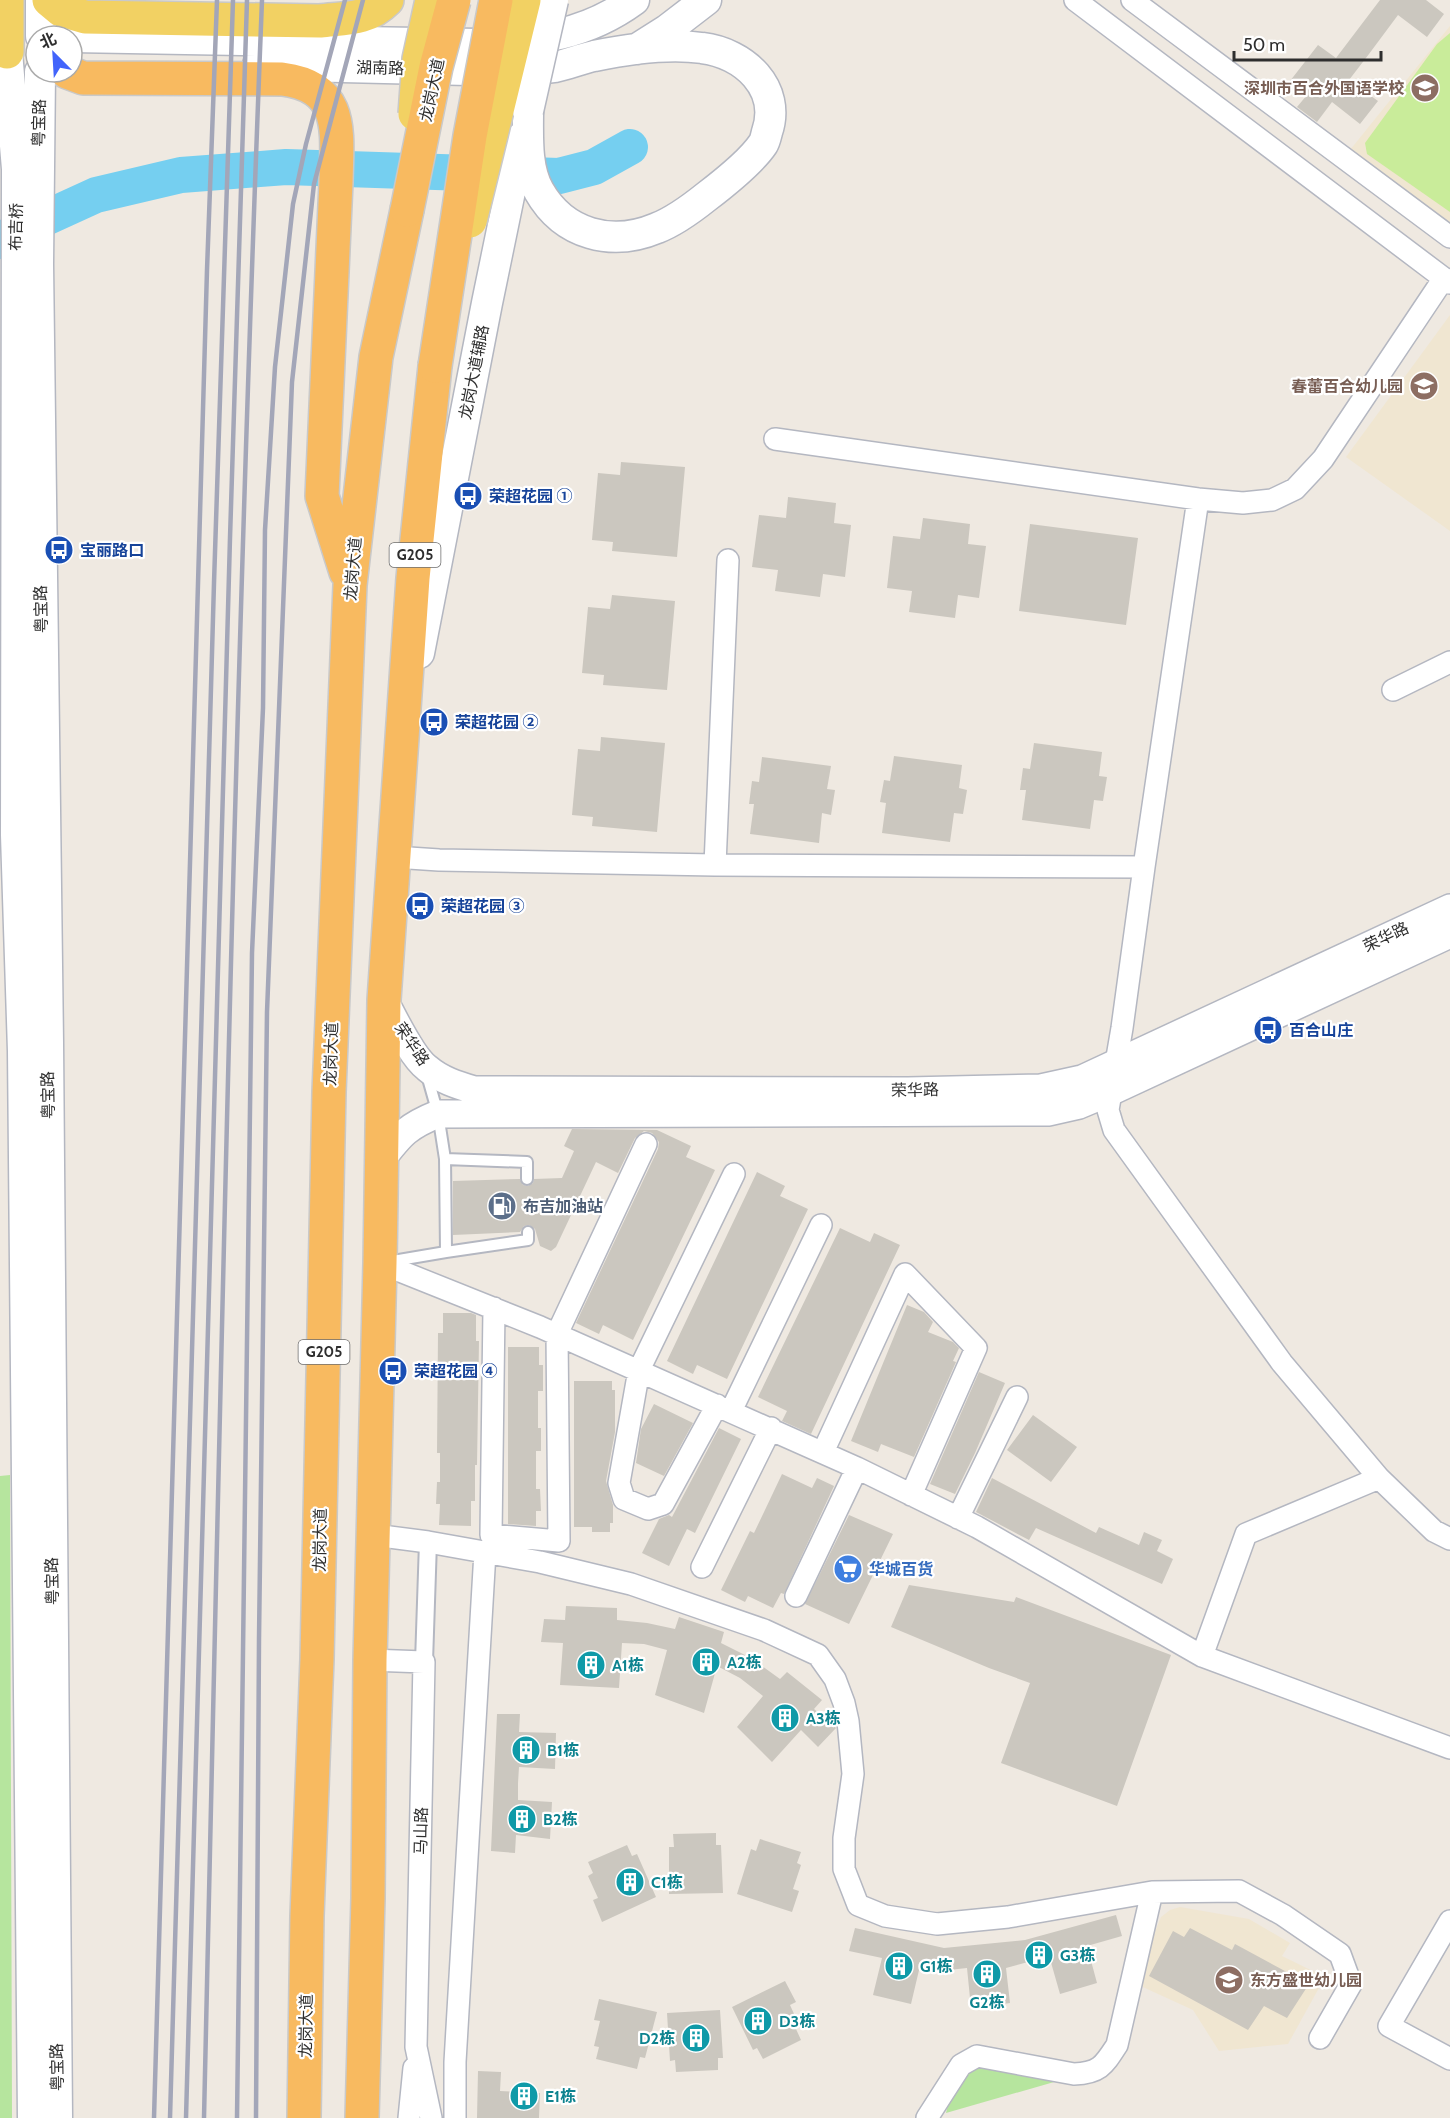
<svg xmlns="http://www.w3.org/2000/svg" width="1450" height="2118" font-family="Cabin,'Noto Sans SC',sans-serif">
<rect width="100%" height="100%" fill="#efe9e1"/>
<path fill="#f0e6d1" d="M1450 26V224L1350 150Z
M1450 315V531L1346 457Z
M1180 1907 1249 1919 1290 1943 1282 1956 1325 1977 1288 2044 1219 2051 1193 2010 1134 1983 1161 1917 1170 1910Z"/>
<path fill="#b6e59e" d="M10 1475 12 2118H0V1476Z
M958 2064 1061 2080 946 2113Z"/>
<path fill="#c9ec9a" d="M1450 33V212L1367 154 1365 143 1437 44Z"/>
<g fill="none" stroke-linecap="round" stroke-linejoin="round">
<path stroke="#75cff0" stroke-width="36" d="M0 241 15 232 96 195 181 175 286 167 559 176 594 167 630 147"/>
</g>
<path fill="#cbc7bf" d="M1380 0H1426L1444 14 1427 37 1398 15 1369 54 1349 80 1378 101 1360 124 1332 102 1317 122 1297 107 1307 95 1290 81 1318 45 1336 58Z
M621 462 685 467 677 557 612 551 613 542 592 540 598 473 620 475Z
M788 497 836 503 834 523 851 525 845 577 823 574 820 597 775 591 778 570 752 567 759 515 786 518Z
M923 518 970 524 968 544 986 546 979 598 958 595 955 618 909 612 912 591 887 588 893 536 920 539Z
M1030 524 1138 538 1126 625 1019 611Z
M612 595 675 601 667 690 603 685 604 675 582 673 588 607 610 609Z
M601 737 665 743 657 832 592 826 593 817 572 815 578 749 600 751Z
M1034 743 1102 752 1099 776 1107 777 1103 801 1094 800 1090 829 1022 820 1026 790H1020L1023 768 1030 769Z
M894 756 962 765 959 788 967 790 963 814 954 813 950 842 882 833 886 803 880 802 884 780 890 781Z
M762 757 831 766 827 789 835 790 831 815 822 813 819 843 750 834 754 804H749L752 781 759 782Z
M572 1129 657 1130 691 1146 686 1157 715 1170 633 1340 603 1325 599 1334 576 1323 658 1149 659 1142 652 1133 644 1131 635 1138 618 1173 596 1162 556 1247 551 1251 540 1246 535 1229 529 1225 524 1226 520 1232 453 1235V1181L520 1179 523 1185 528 1186 533 1183 534 1179 562 1178 574 1151 564 1146Z
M757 1172 785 1186 780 1196 808 1209 727 1379 697 1365 693 1374 667 1361Z
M840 1228 870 1242 874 1233 900 1245 811 1434 782 1421 787 1411 758 1397Z
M907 1305 924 1312 933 1322 928 1332 953 1342 959 1348 953 1361 956 1362 914 1457 881 1444 878 1452 851 1441Z
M443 1313H471L476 1315V1341H479L477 1465H475V1501H471V1526L439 1525 440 1504H436L437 1482H440V1453H437L438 1333H443Z
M508 1347H539V1365H543V1391H538V1428H541V1451H536V1489H540L541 1511H536V1526L508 1524Z
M979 1372 1005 1383 975 1453 955 1494 930 1484Z
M574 1381H612V1390H615V1432L606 1481 613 1505V1523H610V1532H592V1527H574Z
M654 1404 693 1423 664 1476 636 1463 641 1429Z
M1033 1415 1077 1447 1051 1482 1007 1450Z
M719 1428 741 1439 695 1533 687 1529 669 1566 642 1553 659 1519 669 1515 672 1517Z
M782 1474 812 1488 817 1478 834 1486 784 1594 781 1593 773 1608 748 1596 745 1602 721 1590 750 1531 754 1533Z
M992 1478 1096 1533 1099 1527 1139 1545 1144 1532 1162 1540 1157 1551 1173 1559 1162 1584 1036 1528 1029 1540 976 1512Z
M849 1515 893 1534 849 1624 805 1604Z
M909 1585 1014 1602 1016 1597 1171 1655 1117 1806 1001 1763 1030 1683 989 1668 891 1627Z
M566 1606 617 1608V1620L647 1623 675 1629 679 1617 724 1632 721 1643 751 1658 780 1679 787 1672 822 1700 814 1709 836 1728 818 1747 801 1730 772 1762 737 1727 763 1696 740 1678 717 1666 704 1713 655 1695 667 1650 644 1644 622 1643 619 1688 560 1685 563 1643 541 1642 544 1619 565 1620Z
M497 1714H520L519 1732 556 1733 555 1769 519 1767 518 1783V1800L552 1802 550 1839 516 1835 515 1853 491 1851Z
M716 1833V1845H721L723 1893 669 1894V1847H674L673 1834Z
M760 1839 801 1852 797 1863 801 1865 793 1889 799 1891 792 1912 737 1894 751 1849 756 1851Z
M627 1845 632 1856 637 1854 656 1897 602 1922 593 1900 598 1898 588 1876 593 1873 588 1862Z
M1116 1915 1122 1936 1087 1946 1097 1983 1060 1994 1050 1959 1028 1962 1006 1968 1010 2003 971 2008 967 1968 940 1971 920 1966 911 2004 873 1995 882 1958 849 1951 855 1928 944 1948 1025 1940Z
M1190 1928 1232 1950 1235 1944 1309 1984 1287 2018 1264 2006 1248 2030 1149 1976 1173 1931 1184 1937Z
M785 1981 796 2002 790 2005 800 2027 796 2029 801 2040 763 2059 757 2048 753 2050 732 2007Z
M599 1999 657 2012 645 2058 640 2057 637 2069 596 2059 599 2047 594 2046 600 2021 594 2020Z
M720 2010 723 2058H718V2070L676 2072 675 2060 670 2061 667 2013Z
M478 2071 501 2072 500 2091 540 2093 539 2118H477Z"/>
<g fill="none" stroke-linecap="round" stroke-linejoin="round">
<g stroke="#b4b7c1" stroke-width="14">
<path id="service" d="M445 1159 527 1162V1179
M446 1252 528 1240V1232
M387 1262 446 1252 445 1159 438 1114 427 1075"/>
</g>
<g stroke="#b4b7c1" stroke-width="20">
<path id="pedestrian" d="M424 1662 428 1542"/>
</g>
<g stroke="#b4b7c1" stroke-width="24">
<path id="minor" d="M1075 0 1450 283
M1132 0 1450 237
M775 439 1198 499 1243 503 1272 500 1295 489 1323 459 1444 278
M1198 499 1144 867 1122 1028 1108 1110 1114 1130 1282 1363 1379 1478 1434 1531 1450 1539
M1393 690 1450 662
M394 857 439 860 715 865 1144 867
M715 865 728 560
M380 1263 540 1327 857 1468 977 1527 1202 1656 1450 1748
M494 1308 491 1535 559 1541 557 1334 646 1144
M717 1405 663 1504 648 1509 624 1499 619 1483 639 1370 734 1174
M731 1411 821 1225
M823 1452 905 1274 976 1348 911 1495
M958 1518 1017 1397
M374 1535 428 1542 540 1562 631 1584 764 1630 818 1655 835 1679 844 1703 848 1721 853 1774 844 1838V1869L858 1905 885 1916 937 1924 1008 1917 1152 1892 1239 1891 1283 1915 1340 1954 1351 1984 1320 2038
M702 1567 771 1428
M796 1596 857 1468
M1202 1656 1246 1534 1379 1478
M370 1660 424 1662 416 2047 431 2118
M1450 1921 1389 2026 1450 2059
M409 2118 414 2068
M455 2118V2062L485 1552
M927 2118 961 2065 977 2056 1074 2074C1100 2073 1104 2065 1117 2045L1152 1892"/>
</g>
<g stroke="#b4b7c1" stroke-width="30">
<path id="tertiary" d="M384 1000C394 1018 411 1056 427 1068 441 1080 457 1085 474 1090L908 1091 1041 1088 1082 1079 1450 908
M382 1159C401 1134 408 1126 438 1114L1048 1112 1079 1105 1110 1092 1450 934"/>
</g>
<g stroke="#b4b7c1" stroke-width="33">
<path id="secondary" d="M41 0V36
M72 37 479 44C537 40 585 36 634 0
M637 49 667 30 706 0
M7 52 17 169 16 835 23 1051 33 2118
M258 65 514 71C527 69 541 69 555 67 568 64 581 59 594 56 628 49 668 43 702 48 744 53 782 88 767 132 766 136 765 141 763 144 751 162 723 184 706 197 691 209 675 221 657 228 612 247 564 235 539 191 526 168 528 137 528 111
M40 72 38 264 48 1043 57 2118
M419 653 487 303 521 138"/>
</g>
<g stroke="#c9c9c9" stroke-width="36">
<path id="primary" d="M7 0V52
M49 0 61 10 85 17 320 21C347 18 367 20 387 0"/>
</g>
<g stroke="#c9c9c9" stroke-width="36">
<path id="trunk" d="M67 72 83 78 282 79C345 87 337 132 336 182L322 496 346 572
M304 2118 307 1916 317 1659 329 1092 350 585 376 357 407 210
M362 2118 368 1898 370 1660 380 1263 384 1000 413 578 435 366"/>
</g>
<use href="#service" stroke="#fff" stroke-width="10"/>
<use href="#pedestrian" stroke="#fff" stroke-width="16"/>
<use href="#minor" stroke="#fff" stroke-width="21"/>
<use href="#tertiary" stroke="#fff" stroke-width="27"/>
<use href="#secondary" stroke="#fff" stroke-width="30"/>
<use href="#primary" stroke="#f2d163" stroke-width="33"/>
<use href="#trunk" stroke="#f8ba60" stroke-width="33"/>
<path stroke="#a3a6b8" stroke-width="4.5" d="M154 2118 207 270 217 0
M170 2118 214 583 233 0
M186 2118 230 538 247 0
M204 2118C220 1412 234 706 262 0
M237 2118 252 953 263 708 265 530 275 367 293 204 306 144 345 0
M256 2118 259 1639 267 1012 292 382 314 184 363 0"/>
<g stroke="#b4b7c1" stroke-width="33" stroke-linecap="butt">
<path id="secondary-bridge" d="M528 111 553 0"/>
</g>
<g stroke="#c9c9c9" stroke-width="36" stroke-linecap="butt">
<path id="primary-bridge" d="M415 114 419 59 432 0
M470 221 524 0"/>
</g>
<g stroke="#c9c9c9" stroke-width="36" stroke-linecap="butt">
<path id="trunk-bridge" d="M407 210 436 67 454 0
M435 366 470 136 496 0"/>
</g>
<use href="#secondary-bridge" stroke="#fff" stroke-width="30"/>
<use href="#primary-bridge" stroke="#f2d163" stroke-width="33"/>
<use href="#trunk-bridge" stroke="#f8ba60" stroke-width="33"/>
</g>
<defs>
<g id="school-disc" transform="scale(1.5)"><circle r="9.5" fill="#8d6e63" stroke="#fff"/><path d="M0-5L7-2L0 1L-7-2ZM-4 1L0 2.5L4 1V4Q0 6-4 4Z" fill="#fff"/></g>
<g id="bus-disc" transform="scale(1.5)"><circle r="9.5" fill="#1a4fb4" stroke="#fff"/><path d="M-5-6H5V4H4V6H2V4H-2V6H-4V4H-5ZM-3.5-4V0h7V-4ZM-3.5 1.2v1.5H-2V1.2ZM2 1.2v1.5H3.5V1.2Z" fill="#fff"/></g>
<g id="fuel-disc" transform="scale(1.5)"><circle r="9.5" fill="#5c6f8a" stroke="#fff"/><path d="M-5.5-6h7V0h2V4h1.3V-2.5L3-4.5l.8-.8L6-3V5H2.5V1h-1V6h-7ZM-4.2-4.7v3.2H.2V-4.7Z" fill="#fff"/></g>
<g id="supermarket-disc" transform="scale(1.5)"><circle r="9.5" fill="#3f7fe0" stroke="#fff"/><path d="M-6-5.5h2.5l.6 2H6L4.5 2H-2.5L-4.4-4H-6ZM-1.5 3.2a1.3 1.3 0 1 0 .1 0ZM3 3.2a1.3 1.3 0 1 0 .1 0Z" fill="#fff"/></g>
<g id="building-disc" transform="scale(1.5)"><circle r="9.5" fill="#0f9aa8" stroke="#fff"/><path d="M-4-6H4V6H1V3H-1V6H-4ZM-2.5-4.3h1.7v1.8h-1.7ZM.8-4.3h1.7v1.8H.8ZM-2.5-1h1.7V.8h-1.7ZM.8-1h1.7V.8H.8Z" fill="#fff"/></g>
</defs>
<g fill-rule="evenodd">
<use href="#school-disc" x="1425" y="88"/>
<use href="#school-disc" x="1424" y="386"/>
<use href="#bus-disc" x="468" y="496"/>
<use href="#bus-disc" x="59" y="550"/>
<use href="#bus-disc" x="434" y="722"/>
<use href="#bus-disc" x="420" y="906"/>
<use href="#bus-disc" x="1268" y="1030"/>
<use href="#fuel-disc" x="502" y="1206"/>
<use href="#bus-disc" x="393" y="1371"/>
<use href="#supermarket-disc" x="848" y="1569"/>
<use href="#building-disc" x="706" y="1662"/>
<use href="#building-disc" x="591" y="1665"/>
<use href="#building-disc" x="785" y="1718"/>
<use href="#building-disc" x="526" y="1750"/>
<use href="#building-disc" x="522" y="1819"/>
<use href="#building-disc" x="630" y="1882"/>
<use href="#building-disc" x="1039" y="1955"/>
<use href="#building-disc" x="899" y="1966"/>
<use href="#building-disc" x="987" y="1974"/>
<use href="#school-disc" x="1229" y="1980"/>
<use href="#building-disc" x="758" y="2021"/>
<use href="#building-disc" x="696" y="2038"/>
<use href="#building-disc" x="524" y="2096"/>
</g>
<g text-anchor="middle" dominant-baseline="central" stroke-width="4.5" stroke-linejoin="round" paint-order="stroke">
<g fill="#fff" stroke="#6d6d6d" stroke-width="1.5">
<rect x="389.5" y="543" width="51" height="24" rx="4.5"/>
<rect x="298.5" y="1340" width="51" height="24" rx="4.5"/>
</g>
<g font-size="15" font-weight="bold" fill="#2e2e2e">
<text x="415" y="555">G205</text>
<text x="324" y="1352">G205</text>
</g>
<g font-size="16" fill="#2e2e2e" stroke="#fff">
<text transform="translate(380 68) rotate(1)">湖南路</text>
<text transform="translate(432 90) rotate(-78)">龙岗大道</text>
<text transform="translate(39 123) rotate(-89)">粤宝路</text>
<text transform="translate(16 227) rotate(-89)">布吉桥</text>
<text transform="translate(474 372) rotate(-79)">龙岗大道辅路</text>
<text transform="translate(353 569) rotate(-85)">龙岗大道</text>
<text transform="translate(41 609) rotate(-91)">粤宝路</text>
<text transform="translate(1386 937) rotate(-25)">荣华路</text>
<text transform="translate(412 1044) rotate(56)">荣华路</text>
<text transform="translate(331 1054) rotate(-88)">龙岗大道</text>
<text transform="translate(915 1090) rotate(-1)">荣华路</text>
<text transform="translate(48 1095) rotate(-91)">粤宝路</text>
<text transform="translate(320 1540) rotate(-89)">龙岗大道</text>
<text transform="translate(52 1581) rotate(-91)">粤宝路</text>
<text transform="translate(421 1831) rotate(-89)">马山路</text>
<text transform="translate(306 2026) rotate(-89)">龙岗大道</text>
<text transform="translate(57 2067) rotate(-91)">粤宝路</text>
</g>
<g font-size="16" font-weight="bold" fill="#785e54" stroke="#fff" text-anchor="end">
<text x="1404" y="88">深圳市百合外国语学校</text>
<text x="1403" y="386">春蕾百合幼儿园</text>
<text x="1250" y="1980" text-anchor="start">东方盛世幼儿园</text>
</g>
<g font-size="16" font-weight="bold" fill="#164399" stroke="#fff" text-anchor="start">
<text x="489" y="496">荣超花园 ①</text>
<text x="80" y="550">宝丽路口</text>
<text x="455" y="722">荣超花园 ②</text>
<text x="441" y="906">荣超花园 ③</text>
<text x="1289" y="1030">百合山庄</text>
<text x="414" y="1371">荣超花园 ④</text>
</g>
<g font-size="16" font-weight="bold" fill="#4e5e75" stroke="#fff" text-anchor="start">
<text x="523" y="1206">布吉加油站</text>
</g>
<g font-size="16" font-weight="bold" fill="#366cbe" stroke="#fff" text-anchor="start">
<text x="869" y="1569">华城百货</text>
</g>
<g font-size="16" font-weight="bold" fill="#0d838f" stroke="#fff" text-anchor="start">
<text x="727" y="1662">A2栋</text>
<text x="612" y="1665">A1栋</text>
<text x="806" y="1718">A3栋</text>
<text x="547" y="1750">B1栋</text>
<text x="543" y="1819">B2栋</text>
<text x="651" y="1882">C1栋</text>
<text x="1060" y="1955">G3栋</text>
<text x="920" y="1966">G1栋</text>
<text x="987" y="2002" text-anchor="middle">G2栋</text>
<text x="779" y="2021">D3栋</text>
<text x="675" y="2038" text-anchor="end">D2栋</text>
<text x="545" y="2096">E1栋</text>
</g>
</g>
<g transform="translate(54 54) rotate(336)"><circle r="28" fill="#ffffff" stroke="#ababab" stroke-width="1.5"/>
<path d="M0-4.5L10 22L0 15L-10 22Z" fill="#4264fb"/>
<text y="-9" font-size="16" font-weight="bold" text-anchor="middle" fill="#2e2e2e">北</text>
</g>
<path d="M1234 51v9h147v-9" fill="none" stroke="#2e2e2e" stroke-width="3"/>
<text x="1243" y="51" font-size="18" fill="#2e2e2e" stroke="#ffffff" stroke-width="4.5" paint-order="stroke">50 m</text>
</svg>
